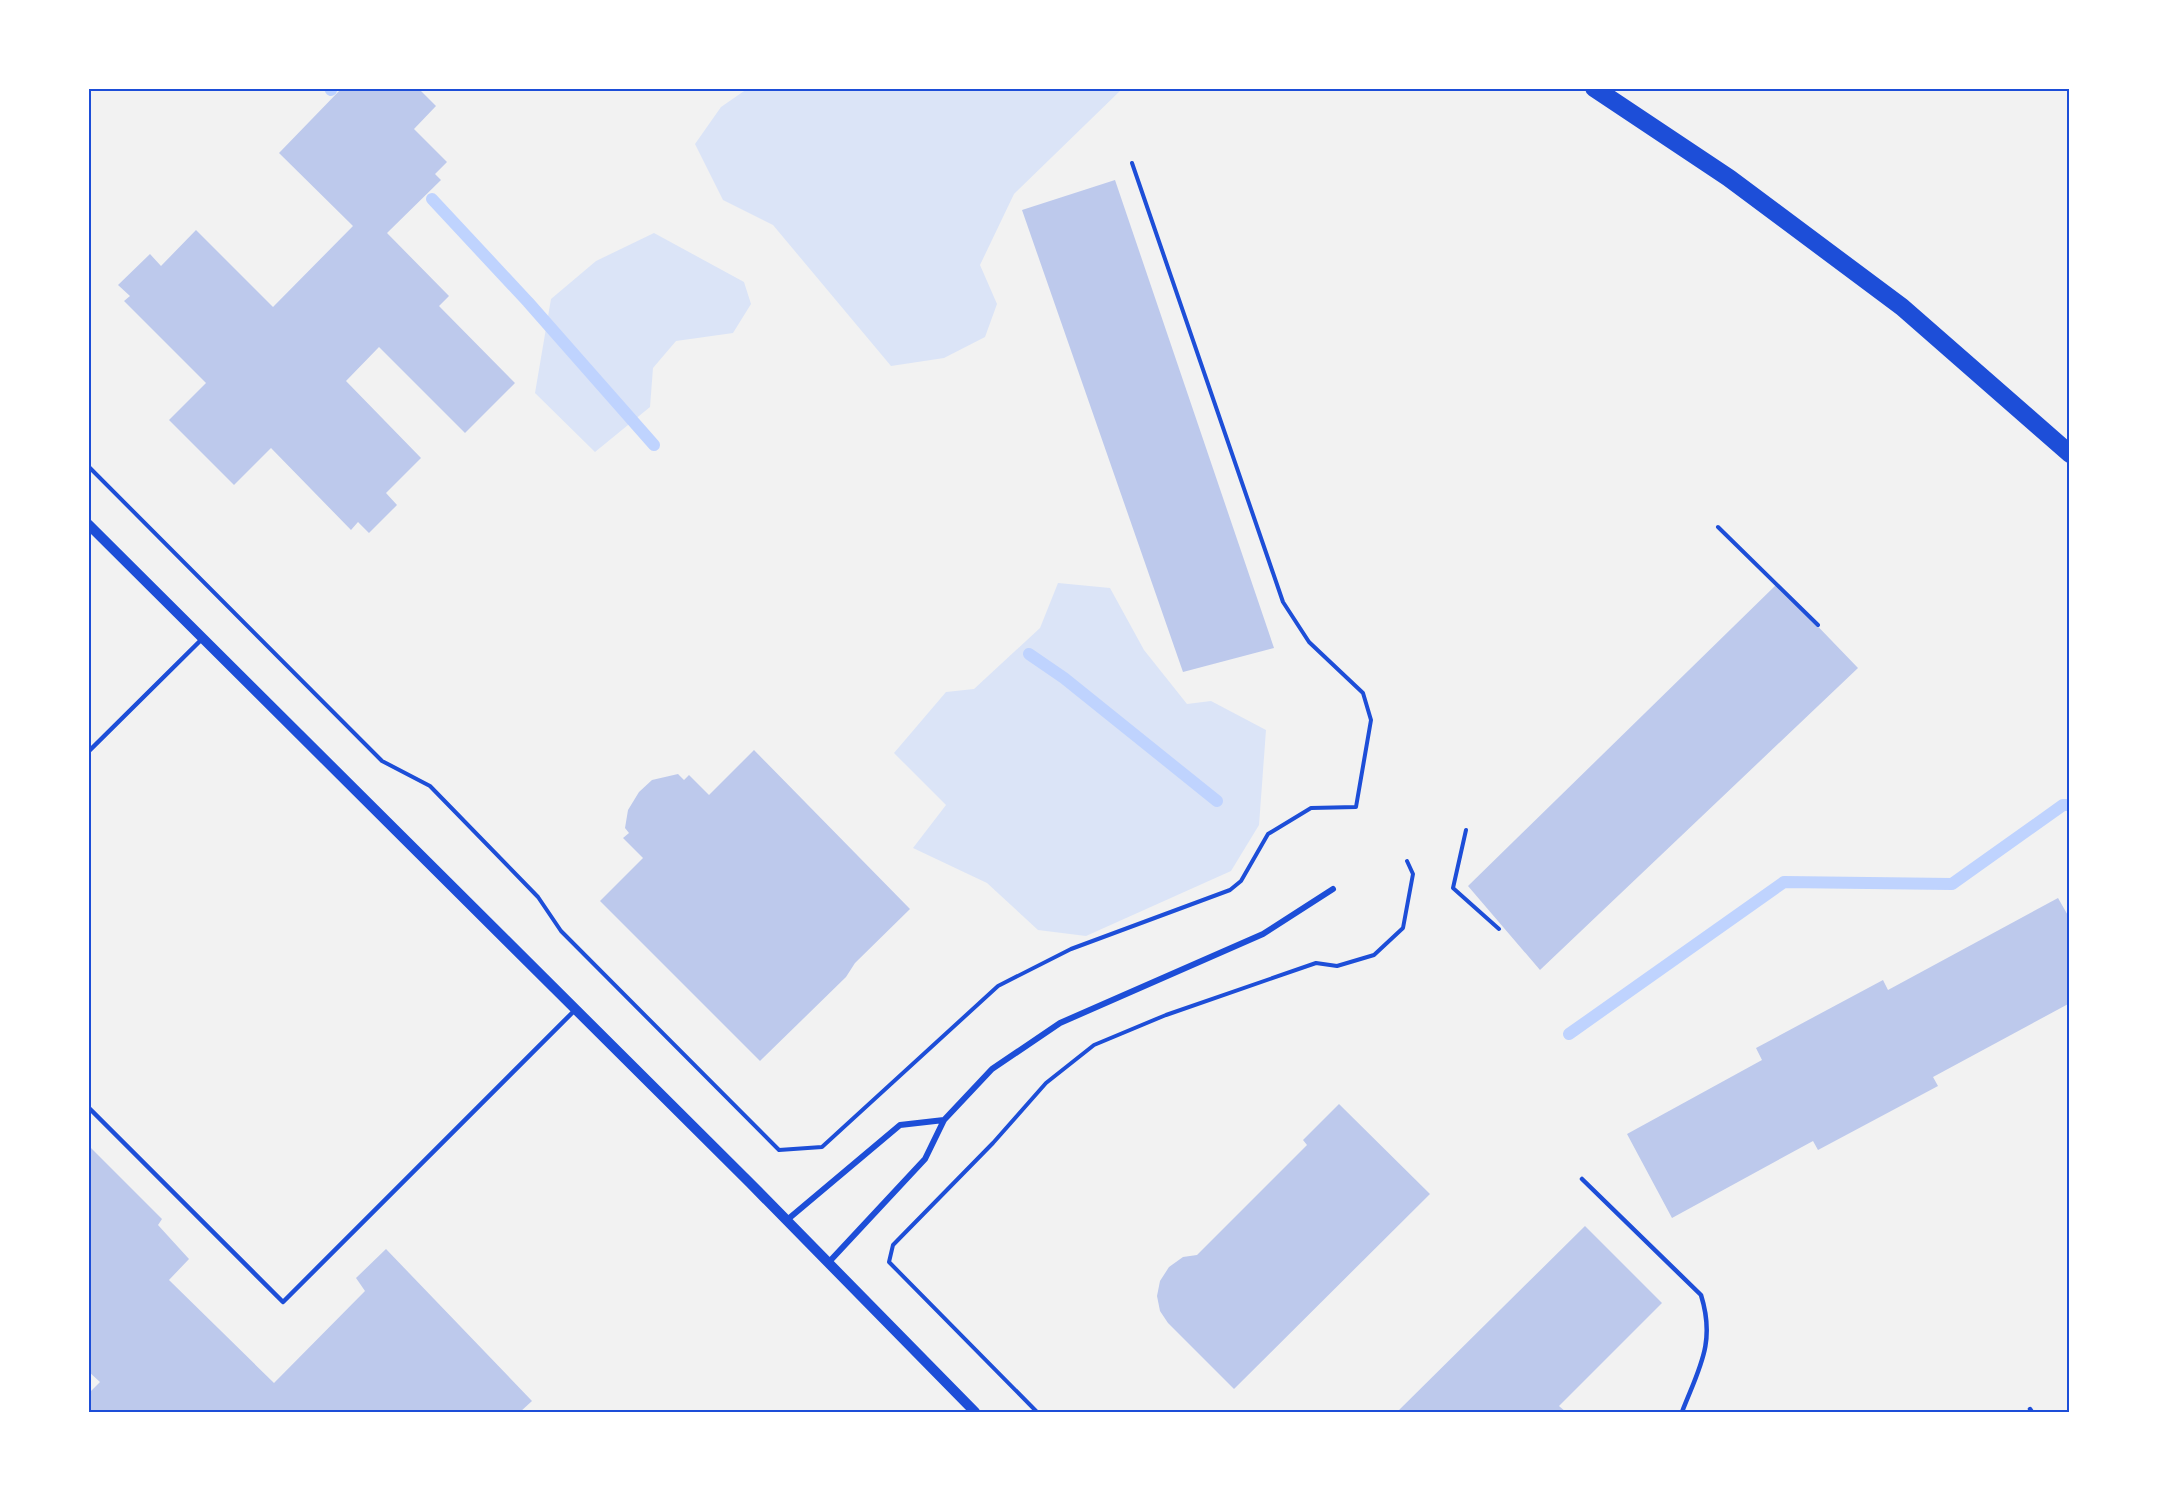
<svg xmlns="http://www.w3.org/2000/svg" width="2158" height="1501" font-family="'PT Sans',sans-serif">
<rect width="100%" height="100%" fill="#f2f2f2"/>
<path fill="#dbe4f7" d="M747 89V88L1122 89 1014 194 980 265 997 304 985 337 944 358 891 366 773 225 723 200 695 144 721 107Z
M654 233 744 282 751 304 733 333 676 341 653 368 650 407 595 452 535 393 551 299 596 261Z
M1058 583 1110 588 1144 650 1187 704 1211 701 1266 730 1259 825 1231 871 1086 936 1038 930 987 883 913 848 946 805 894 753 946 692 974 689 1040 628Z"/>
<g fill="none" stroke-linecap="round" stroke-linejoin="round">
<path stroke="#bfd3fe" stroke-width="12" d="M330 88 331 90
M432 199 528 302 654 445
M1029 654 1064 678 1217 801
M1569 1034 1784 882 1952 884 2063 805H2070"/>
</g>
<path fill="#bdc9ec" d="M342 88 354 91 357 88H418L436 106 414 129 447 162 435 174 441 180 387 233 449 296 439 306 515 383 465 433 379 347 346 381 421 458 386 493 397 505 369 533 358 522 351 530 271 448 234 485 169 420 206 383 124 301 130 296 118 285 150 254 161 266 196 230 273 307 353 226 279 153Z
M1115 180 1274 648 1183 672 1022 210Z
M1777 584 1858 668 1540 970 1468 886Z
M754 750 910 909 855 963 846 977 760 1061 600 901 643 858 623 838 629 833 625 828 628 810 639 792 652 780 678 774 684 780 689 775 709 795Z
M2058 898 2070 919V1003L1933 1077 1938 1086 1818 1150 1813 1141 1672 1218 1627 1134 1762 1060 1756 1048 1883 980 1888 990Z
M1339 1104 1430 1194 1234 1389 1168 1323 1160 1311 1157 1296 1160 1281 1169 1267 1183 1257 1197 1255 1307 1145 1303 1140Z
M88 1145 162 1219 158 1225 189 1259 169 1280 274 1383 365 1291 356 1278 386 1249 532 1401 520 1412H88V1394L100 1382 88 1371Z
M1585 1226 1662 1303 1559 1406 1566 1412H1397Z"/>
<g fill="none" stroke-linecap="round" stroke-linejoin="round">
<path stroke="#1d4ed8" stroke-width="4" d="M88 466 382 761 430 786 538 897 561 931 779 1150 822 1147 998 986 1071 949 1230 890 1241 881 1268 834 1311 808 1356 807 1371 720 1363 693 1309 642 1283 602 1132 163
M1718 527 1818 625
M1466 830 1453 888 1499 929
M1037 1412 889 1262 893 1245 993 1143 1046 1083 1094 1045 1166 1015 1316 963 1337 966 1374 955 1403 928 1413 874 1407 861"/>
<path stroke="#1d4ed8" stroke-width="4.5" d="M88 752 202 639
M88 1107 283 1302 576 1009
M1582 1179 1701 1295C1716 1343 1699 1368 1682 1412
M2030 1409 2032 1412"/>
<path stroke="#1d4ed8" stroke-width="6" d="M787 1220 900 1125 944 1120
M829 1262 925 1159 944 1120 992 1069 1060 1023 1263 934 1333 889"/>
<path stroke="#1d4ed8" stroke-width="10" d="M88 524 750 1183 975 1412"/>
<path stroke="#1d4ed8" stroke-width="18" d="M1594 88 1729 178 1902 307 2070 454"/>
</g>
<rect width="2158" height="1501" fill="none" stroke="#ffffff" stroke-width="180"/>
<rect x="90" y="90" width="1978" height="1321" fill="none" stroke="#1d4ed8" stroke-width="2"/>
</svg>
